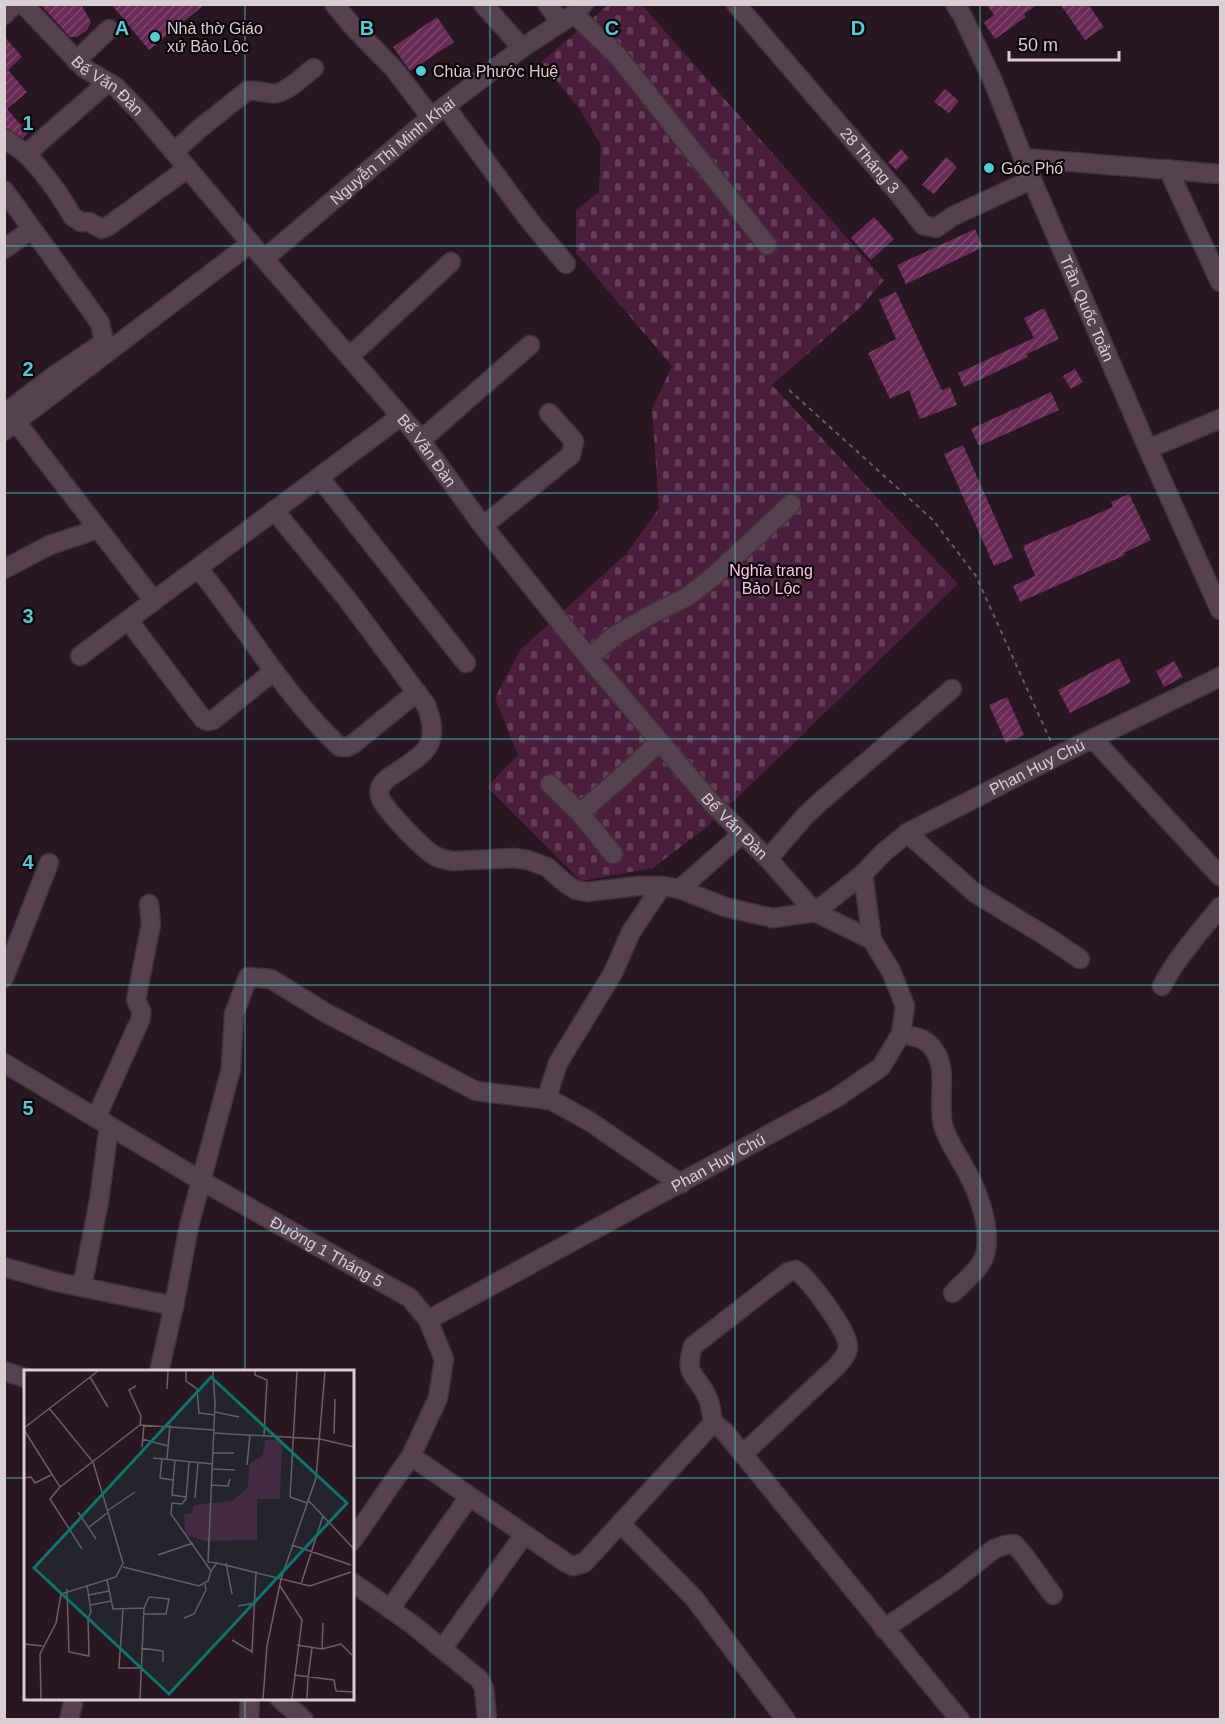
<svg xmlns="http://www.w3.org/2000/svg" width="1225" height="1724" font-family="Arial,sans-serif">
<defs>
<pattern id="cemetery-stones" width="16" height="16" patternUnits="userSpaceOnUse" patternTransform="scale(1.5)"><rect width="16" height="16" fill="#4c1e3d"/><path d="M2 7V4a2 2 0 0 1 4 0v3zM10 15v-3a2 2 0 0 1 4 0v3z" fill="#653e58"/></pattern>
<pattern id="building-hatch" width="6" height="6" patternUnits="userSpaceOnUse" patternTransform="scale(1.5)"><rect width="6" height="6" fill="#692a55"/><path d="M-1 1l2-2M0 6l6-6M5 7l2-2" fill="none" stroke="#7e486d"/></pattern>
</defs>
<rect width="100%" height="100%" fill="#281621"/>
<path fill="url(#cemetery-stones)" d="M608 5H642L884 280 861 307 772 385 958 584 707 827 653 868 581 881 487 787 518 755 495 698 520 650 626 554 659 508 652 409 672 366 576 253V210L599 192 601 145 579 108 541 62Z"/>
<path fill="url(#building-hatch)" d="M40 4H81L91 22 87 30 77 37H70Z
M111 4H205L149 50Z
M986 4H1038L1024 14 1026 17 995 39 984 23 994 15Z
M1060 4H1088L1104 27 1085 40Z
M437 17 454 42 410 71 393 47Z
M4 36 22 57 8 70 27 92 7 109 28 133 23 138 4 127Z
M945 89 959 101 949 113 934 102Z
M901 149 909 158 896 170 888 162Z
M946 157 957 167 934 194 922 185Z
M874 217 894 239 871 260 851 238Z
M975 229 983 247 906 284 897 265Z
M896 292 942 390 950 387 957 405 920 419 909 390 890 399 868 353 896 339 879 300Z
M1044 308 1059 339 1027 354 1028 357 964 387 958 373 1034 338 1024 318Z
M1075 369 1083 382 1071 389 1063 376Z
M1051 392 1059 410 979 446 971 429Z
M963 445 1013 558 994 566 944 454Z
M1129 494 1151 540 1124 553 1125 555 1020 602 1013 586 1035 576 1023 546 1113 507 1111 502Z
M1119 658 1131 682 1070 713 1058 690Z
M1174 661 1183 677 1164 687 1156 671Z
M1007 697 1024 735 1006 743 989 705Z"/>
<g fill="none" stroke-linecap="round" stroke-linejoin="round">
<g stroke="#40333b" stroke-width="21">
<g id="minor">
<path id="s1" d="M23 4 84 68 116 87 142 114 264 259 413 430 483 526 589 658 711 802 768 859 815 912 872 940 863 874 815 912 773 918 725 907 680 889 662 886H638L587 892 576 890 565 883 547 867 528 860 513 858 453 861C446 860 441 859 435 856 423 849 387 812 381 799 379 795 379 790 381 786 384 780 389 777 394 774 425 753 442 745 426 705L347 599 274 510"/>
<path d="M334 4 355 29 394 69 431 117"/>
<path d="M483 4 522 48"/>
<path d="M547 4 561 22"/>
<path id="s2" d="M736 4 899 194 923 225 936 228 953 216 1031 180"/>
<path id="s3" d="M955 4 963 17 993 81 1029 173 1148 449 1220 610"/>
<path d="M574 14 618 56 767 245"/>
<path d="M4 15 15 4"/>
<path d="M76 61 109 29"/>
<path d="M445 106 529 220 566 264"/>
<path d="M4 138 26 154 39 168 58 193 73 217 81 222H89L102 229 107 227 188 168"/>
<path d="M174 152 199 129 247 91C257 89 268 95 277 93 290 90 303 76 314 68"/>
<path d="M26 154 108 82"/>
<path d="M1023 158 1220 174"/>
<path d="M1168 169 1220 282"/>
<path d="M4 190 100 323 104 342 51 378 4 414"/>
<path d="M4 249 32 229"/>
<path id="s4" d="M264 259 431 117 522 48 574 14 584 4"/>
<path d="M349 357 451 262"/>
<path d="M16 422 154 601"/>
<path d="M4 431 251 243"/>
<path d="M421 440 530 345"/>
<path d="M1148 449 1220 419"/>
<path d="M319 477 466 663"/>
<path d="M483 526 571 455 574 441 549 413"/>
<path d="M198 568C246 627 284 695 340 747H347L353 744 417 692"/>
<path d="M4 569 50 545 98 529"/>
<path d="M128 620 203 719 208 721 213 720 274 671"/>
<path d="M80 656 401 416"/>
<path d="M589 658 614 636 654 613 687 597 714 576 791 504"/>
<path d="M1093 739 1220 876"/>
<path d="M550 784 580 813 613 854"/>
<path d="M580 813 636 764 660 741"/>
<path d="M907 833 975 893 1049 938 1080 959"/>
<path d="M768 859 805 816 821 801 952 689"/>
<path id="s5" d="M863 874 882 854 907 833 1057 756 1220 677"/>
<path d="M680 889 742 834"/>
<path d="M4 978 49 863"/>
<path d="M1162 986C1177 957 1200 932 1220 907"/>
<path d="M901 1034C919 1037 930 1039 938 1057 946 1073 938 1105 943 1125 948 1143 960 1158 968 1174 979 1195 990 1226 986 1250 984 1267 964 1281 953 1293"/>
<path id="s6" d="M4 1063 200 1180 410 1298 428 1320 444 1359 438 1398 411 1456 352 1541"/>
<path d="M546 1100 558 1063 613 973 631 932 662 886"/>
<path d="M96 1118 141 1018V1011L136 1000 151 924 149 904"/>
<path d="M4 1267 57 1282 174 1306"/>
<path d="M82 1287 99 1201 109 1126"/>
<path id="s7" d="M428 1320 836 1098 881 1067 901 1034 905 1006 891 971 872 940"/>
<path d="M4 1371 26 1378"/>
<path d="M159 1372 174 1306 189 1226 231 1069 234 1014 248 977 271 979 326 1013 476 1091 551 1100 589 1121 681 1184"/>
<path d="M713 1423C712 1415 711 1406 708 1399 698 1373 683 1379 693 1346L788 1272 796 1270C809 1279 848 1331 848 1346 848 1354 842 1360 837 1366L743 1454"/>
<path d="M411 1456 565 1562 573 1566 584 1563 713 1423 724 1431 960 1720"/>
<path d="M621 1524 694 1598 786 1720"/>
<path d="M352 1582 413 1625 479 1679 484 1688 487 1720"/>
<path d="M390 1609 469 1497"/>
<path d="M884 1629 955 1580 994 1549 1005 1545 1014 1544 1023 1554 1053 1595"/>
<path d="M443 1648 524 1535"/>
<path d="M279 1698 304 1720"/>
<path d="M69 1720 74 1698"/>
<path d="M249 1720 250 1698"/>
</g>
</g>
<path stroke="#6b5b64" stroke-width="2" stroke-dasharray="4.5 4.5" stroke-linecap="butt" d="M789 390 933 520 976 576 1051 742"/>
<use href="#minor" stroke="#56414e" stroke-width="18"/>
</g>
<path fill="none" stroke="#51ccd2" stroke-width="1.5" stroke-opacity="0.55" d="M245 4V1372M490 4V1720M735 4V1720M980 4V1720M4 246H1220M4 493H1220M4 739H1220M4 985H1220M4 1231H1220M4 1478H26M352 1478H1220M245 1698V1720"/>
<g fill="#51ccd2" stroke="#0b0509" stroke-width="2">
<circle cx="155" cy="37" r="6"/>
<circle cx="421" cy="71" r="6"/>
<circle cx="989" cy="168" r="6"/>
</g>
<g text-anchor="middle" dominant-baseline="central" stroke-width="4.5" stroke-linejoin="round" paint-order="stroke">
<g font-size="16" fill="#dacdd4" stroke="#0b0509" text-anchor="start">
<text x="167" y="28">Nhà thờ Giáo<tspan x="167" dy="18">xứ Bảo Lộc</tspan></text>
<text x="433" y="71">Chùa Phước Huệ</text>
<text x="1001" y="168">Góc Phố</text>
</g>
<g font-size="16" fill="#dacdd4" stroke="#0b0509">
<text stroke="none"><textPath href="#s1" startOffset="118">Bế Văn Đàn</textPath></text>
<text stroke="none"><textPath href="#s4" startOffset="168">Nguyễn Thị Minh Khai</textPath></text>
<text stroke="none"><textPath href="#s2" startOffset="206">28 Tháng 3</textPath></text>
<text stroke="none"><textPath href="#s3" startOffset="332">Trần Quốc Toản</textPath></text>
<text stroke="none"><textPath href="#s1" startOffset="604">Bế Văn Đàn</textPath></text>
<text stroke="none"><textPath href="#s5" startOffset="206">Phan Huy Chú</textPath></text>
<text stroke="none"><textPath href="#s1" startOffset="1090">Bế Văn Đàn</textPath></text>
<text stroke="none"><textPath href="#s7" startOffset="330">Phan Huy Chú</textPath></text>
<text stroke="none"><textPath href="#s6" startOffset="374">Đường 1 Tháng 5</textPath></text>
</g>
<g font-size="16" fill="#fdc2e6" stroke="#0b0509">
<text x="771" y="570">Nghĩa trang<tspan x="771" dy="18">Bảo Lộc</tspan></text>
</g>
</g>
<g transform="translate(24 1370)">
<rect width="330" height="330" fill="#281621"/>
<path d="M241 70H258L256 129H233V170L180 171 161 164 160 144H167L170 135 208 131 224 117 225 94 239 85Z" fill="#4c1e3d"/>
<path fill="none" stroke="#6f5f69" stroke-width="1.5" d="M162 1V11L173 19 175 43 191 45M231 1V5L243 10 240 66M273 1 266 127 283 133M66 7 84 37M112 16 105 20 117 46 116 55M143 19 144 1M191 42 215 47M0 58 74 1M0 60 36 117 116 55 190 60M190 63 296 69 330 77M310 64 311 29M118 69 144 76M118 77 120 55M189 83H210M129 88 189 94M138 89 136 108 149 110M143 89 146 55M151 90 148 125 162 127M165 92 162 129 158 134 148 133 147 144 187 201 193 193 184 192M223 95 226 65M189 99 211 100M0 108 7 107 11 113 27 105M187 115 204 116 206 109M36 117 26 129 58 179M171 128 174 93M284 130 330 179M83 141 111 122M54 142 72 169M64 158 83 143M268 175 327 195M134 185 169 173M184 192 191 34 189 1M193 193 286 216 327 202M202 193 208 224M99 197 175 216 184 211 187 201M83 210 89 239 120 238 116 329M277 214 299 146M256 216 278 250 268 329M43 219 45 282 65 286 64 248 67 242 63 215M65 225 85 221M67 235 87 231M214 236 232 233M120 238 125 227 145 229 142 244H120M99 239 95 298H116M160 248 170 244 182 220 181 214M208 270 228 282 232 201M0 274 19 276M273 275 298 279 317 274 328 285M117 278 139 281V292M298 279 299 253M270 305 310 310 312 321 330 322M284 308 288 278M283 328 284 308M17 329 16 284 32 253 37 224 92 207 99 193 69 92 25 38M239 329 243 276 257 209 292 108 301 1"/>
<path fill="#0f766e" fill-opacity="0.15" stroke="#0f766e" stroke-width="3" d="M187 7 323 133 145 324 10 198Z"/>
<rect width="330" height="330" fill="none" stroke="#dacdd4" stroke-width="3"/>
</g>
<g font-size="20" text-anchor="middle" font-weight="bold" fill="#51ccd2" stroke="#0b0509" stroke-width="4.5" stroke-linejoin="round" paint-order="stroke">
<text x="122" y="35">A</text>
<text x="367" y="35">B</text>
<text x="612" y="35">C</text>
<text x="858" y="35">D</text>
<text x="28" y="130">1</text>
<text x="28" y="376">2</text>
<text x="28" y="623">3</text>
<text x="28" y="869">4</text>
<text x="28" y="1115">5</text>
</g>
<rect width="1225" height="1724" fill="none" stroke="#dacdd4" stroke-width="12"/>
<path d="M1009 51v9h110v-9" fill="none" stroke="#dacdd4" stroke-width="3"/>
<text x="1018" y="51" font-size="18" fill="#dacdd4" stroke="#0b0509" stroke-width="4.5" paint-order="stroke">50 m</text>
</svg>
